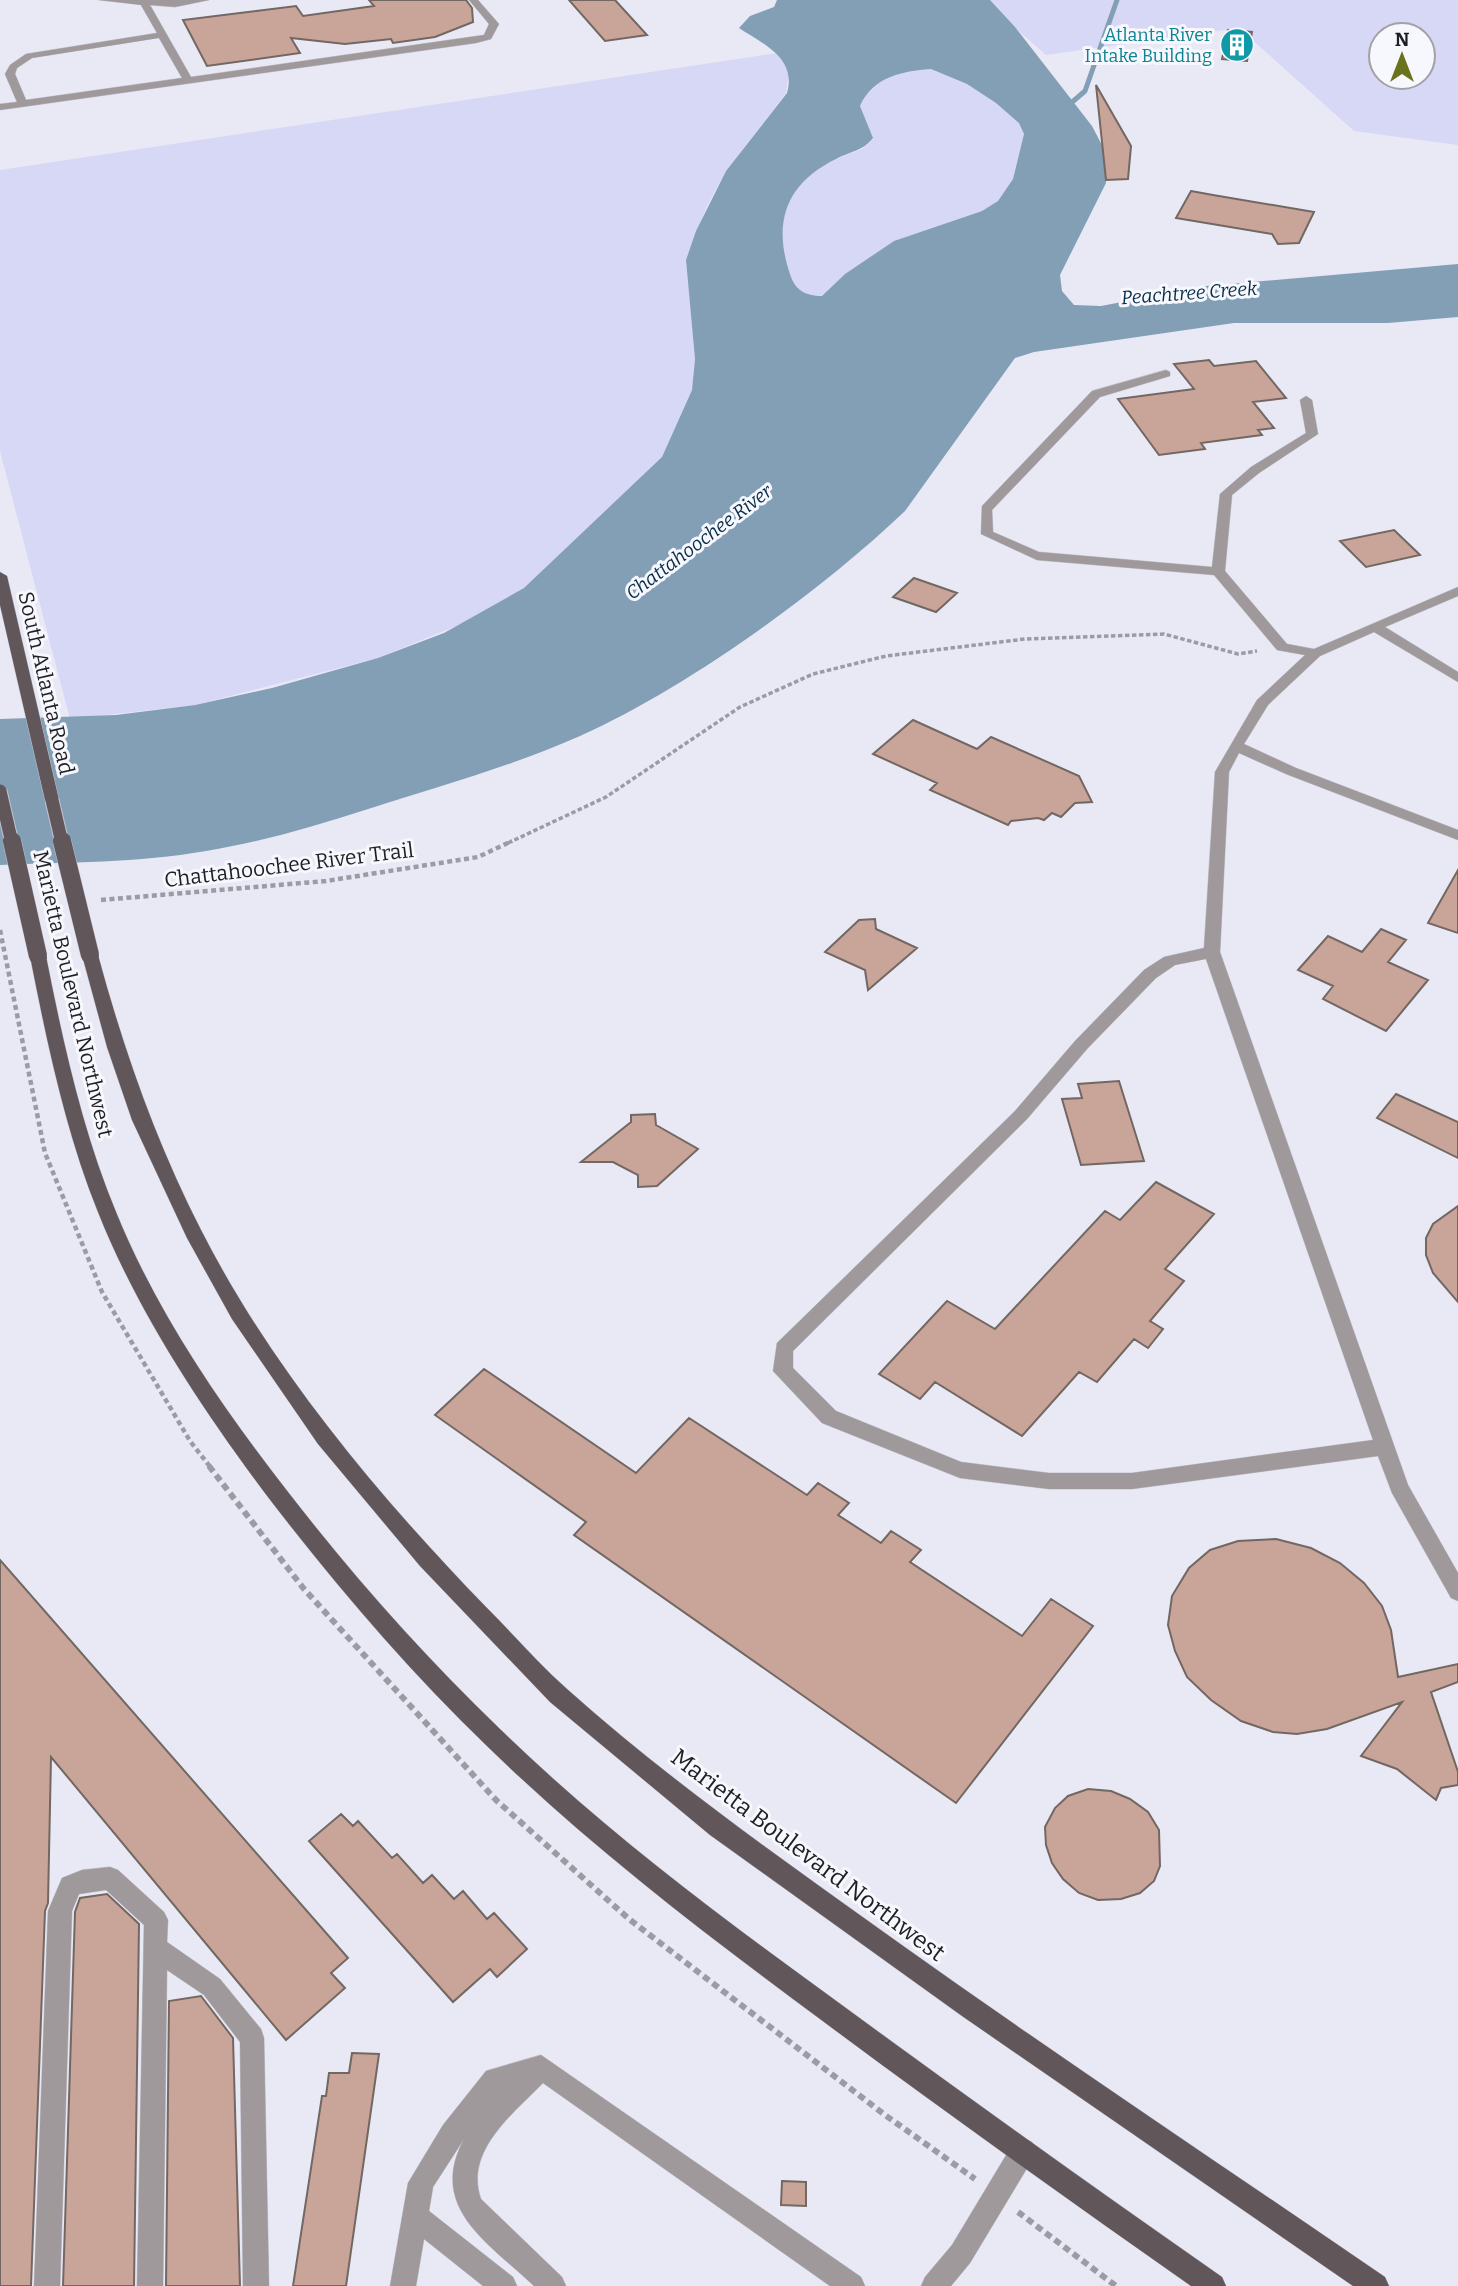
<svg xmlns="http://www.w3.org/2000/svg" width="1458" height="2286" font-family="Bitter,serif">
<rect width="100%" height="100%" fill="#e9e9f5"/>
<path fill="#d7d7f6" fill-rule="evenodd" d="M989 0H1458V145L1354 131 1239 28 1046 55 995 10ZM1381 35H1423V77H1381Z
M777 53 789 72 786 93 726 171 707 206 686 260 695 359 692 390 662 457 582 536 524 588 473 619 378 658 195 705 70 719 0 451V170Z
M931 69 967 84 996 103 1019 123 1024 134 1013 179 998 201 982 211 894 241 845 274 822 297C805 296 795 290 790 274 772 221 786 183 836 159 851 152 863 152 873 139L860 106C874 77 902 71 931 69Z"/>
<path fill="#839fb6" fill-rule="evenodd" d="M777 0H990L1015 27 1092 126 1104 149 1106 183 1060 275 1062 291 1074 305 1101 306 1206 286 1458 264V317L1388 323H1234L1034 352 1015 358 905 511C820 592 687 688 580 736 510 767 437 787 365 810 312 827 261 842 206 851 138 863 68 862 0 865V719L116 715 195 705 272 688 378 658 444 633 524 588 662 457 692 390 695 359 686 260 696 231 726 171 787 93C797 58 763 44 739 28L750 16 774 7ZM931 69 967 84 996 103 1019 123 1024 134 1013 179 998 201 982 211 894 241 845 274 822 296C805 296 795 290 790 274 772 221 787 183 836 159 851 151 863 151 873 138L860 106C873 77 902 71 931 69Z"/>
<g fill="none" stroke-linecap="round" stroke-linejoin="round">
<path stroke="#839fb6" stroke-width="5" d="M1063 110 1085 91 1117 0"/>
</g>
<path fill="#c9a599" stroke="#726763" stroke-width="2" d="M369 0H466L472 8 473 22 435 37 393 43 391 39 345 44 291 38 300 53 207 66 183 20 296 6 303 16 374 6Z
M569 0H615L647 35 605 41Z
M1228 30 1252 32 1247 61 1222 59Z
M1096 85 1131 146 1128 179 1106 180Z
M1191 191 1213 195 1314 212 1299 243 1278 244 1272 234 1176 218Z
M1209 360 1214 366 1256 361 1286 398 1253 402 1274 428 1258 430 1262 435 1201 443 1205 449 1159 455 1118 399 1194 389 1174 364Z
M1394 530 1420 555 1366 567 1340 541Z
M914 578 957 593 936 612 893 597Z
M913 720 977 749 991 737 1079 776 1092 802 1075 803 1061 817 1052 813 1044 820 1038 818 1011 821 1008 825 930 790 937 783 873 754Z
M1458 870V933L1428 923Z
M875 919 876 929 917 948 868 990 865 970 825 952 859 920Z
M1381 929 1406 940 1388 962 1428 980 1386 1031 1323 999 1333 986 1298 970 1328 936 1362 952Z
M1119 1081 1144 1161 1081 1165 1062 1099 1082 1098 1078 1084Z
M1396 1094 1458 1122V1158L1377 1118Z
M655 1114 656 1125 698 1149 657 1186 638 1187V1175L613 1162H581L631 1122V1115Z
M1156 1182 1214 1214 1165 1269 1184 1281 1150 1321 1163 1329 1148 1348 1134 1339 1097 1382 1079 1372 1022 1436 935 1382 920 1399 879 1374 947 1301 995 1329 1105 1211 1120 1220Z
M1458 1206V1302L1433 1273 1426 1255V1238L1433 1224Z
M484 1369 636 1473 689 1418 807 1495 818 1483 849 1503 838 1515 881 1543 891 1531 921 1550 910 1562 1022 1636 1051 1599 1093 1626 956 1803 574 1535 586 1522 435 1415Z
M1276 1539 1311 1548 1340 1563 1364 1583 1382 1606 1391 1630 1398 1677 1458 1664V1682L1431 1692 1458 1772V1785L1441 1788 1436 1800 1397 1769 1361 1756 1402 1702 1327 1729 1297 1734 1273 1732 1241 1721 1211 1700 1187 1677 1175 1651 1168 1625 1172 1596 1189 1568 1210 1550 1238 1541Z
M0 1560 348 1958 331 1973 345 1988 286 2040 51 1757 48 1903 45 1911 31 2286H0Z
M1088 1789 1111 1791 1130 1799 1148 1812 1159 1830 1160 1866 1154 1881 1140 1893 1121 1899 1098 1900 1079 1893 1063 1879 1052 1863 1046 1845 1045 1827 1055 1808 1068 1796Z
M341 1814 353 1826 358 1821 392 1858 397 1854 423 1883 432 1875 454 1899 463 1891 487 1919 494 1913 527 1949 497 1977 490 1969 453 2002 309 1841Z
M107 1894 139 1924 134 2286H63L75 1912 80 1898Z
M201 1996 233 2038 240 2286H166L169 2001Z
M352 2053 379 2054 346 2286H293L322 2096H326L329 2073H349Z
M782 2181 806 2182V2206L781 2205Z"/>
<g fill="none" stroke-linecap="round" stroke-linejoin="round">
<g stroke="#c5c5cf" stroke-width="1">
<path id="minor" d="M99 0H209L175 7 150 5 191 77 484 35 489 24 469 0H478L499 24 491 39 476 43 0 110V104L17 102 5 74 10 65 26 54 157 33 141 5ZM159 38 182 78 26 100 15 74 17 68 32 58Z
M1166 370 1170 372V376L1100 397 992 510 993 532 1039 552 1212 567 1220 494 1251 467 1306 433 1300 400 1306 396 1312 400 1318 434 1259 473 1232 495 1225 571 1287 644 1314 649 1458 587V596L1385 627 1458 672V682L1374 632 1320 656 1268 705 1244 744 1296 768 1458 830V840L1286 774 1239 753 1229 772 1220 952 1408 1485 1458 1573V1601L1451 1598 1392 1493 1378 1456 1132 1489H1049L960 1478 822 1423 773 1371 777 1343 1015 1111 1075 1041 1144 970 1164 957 1204 948 1215 772 1257 700 1305 655 1277 650 1214 575 1037 560 981 534 982 506 1092 391ZM1206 959 1373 1440 1132 1473H1049L961 1462 836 1411 793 1368V1351L1027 1119 1087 1049 1156 978 1175 965Z
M110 1867 118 1870 164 1912 168 1920 167 1942 220 1979 261 2029 264 2038 269 2286H243L240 2042 204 1995 167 1970 163 2286H137L144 1925 106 1890 79 1894 72 1911 60 2286H34L48 1911 62 1878 82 1870Z
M541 2055 861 2277 865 2286H830L543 2083C513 2114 464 2151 481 2199L562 2277 566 2286H534C489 2243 427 2208 464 2139L433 2187 429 2211 513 2277 517 2286H483L424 2239 416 2286H390L408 2183 443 2125 486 2071Z
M1023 2138 1032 2142 1036 2151 1032 2160 970 2263 951 2286H921L925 2277 952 2245 1014 2142Z"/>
</g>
<g stroke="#c5c5cf" stroke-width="1">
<path id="major" d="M0 572 7 576 59 800 52 805 45 800 0 605Z
M90 950 98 955C124 1051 156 1142 201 1230 271 1368 380 1498 487 1608 514 1635 539 1664 567 1689 671 1782 786 1862 899 1943 1059 2057 1223 2166 1385 2277L1389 2286H1353L962 2016 710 1835 550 1702 420 1566 318 1444 232 1319 187 1238 132 1120 107 1047 82 955Z
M38 951 46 956C63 1042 82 1130 116 1212 157 1313 221 1406 288 1492 353 1576 424 1656 501 1730 604 1830 719 1916 835 2000 963 2094 1092 2186 1222 2277L1226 2286H1191C1066 2198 942 2110 820 2019 705 1934 591 1847 488 1747 409 1671 338 1588 271 1501 204 1412 139 1315 98 1212 65 1130 47 1042 30 956Z"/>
</g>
<path stroke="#9b9ba4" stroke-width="3.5" stroke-dasharray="4.5 2.5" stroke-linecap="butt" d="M508 843 606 797 740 707 813 674 886 656 1025 639 1164 634 1238 654 1257 651"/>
<path stroke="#9b9ba4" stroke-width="4.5" stroke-dasharray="5 3.5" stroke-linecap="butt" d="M101 900 326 881 478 857 512 841
M0 930 45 1153 102 1292 190 1441 211 1468"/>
<path stroke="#9b9ba4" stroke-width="6" stroke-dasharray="7 4.5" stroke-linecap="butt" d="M209 1466 304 1589 496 1800 629 1919 885 2115 975 2179
M1018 2212 1116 2286"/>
<use href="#minor" fill="#9f999b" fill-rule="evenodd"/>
<use href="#major" fill="#61575a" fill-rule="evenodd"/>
<g stroke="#c5c5cf" stroke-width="15" stroke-linecap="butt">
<path id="major-bridge-far1" d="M0 791 12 843
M52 800 62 843"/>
</g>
<g stroke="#c5c5cf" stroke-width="19" stroke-linecap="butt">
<path id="major-bridge" d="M12 841 38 956
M62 841 90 955"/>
</g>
<use href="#major-bridge-far1" stroke="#61575a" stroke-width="13"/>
<use href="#major-bridge" stroke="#61575a" stroke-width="18"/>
</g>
<defs>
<g id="building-disc" transform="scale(1.75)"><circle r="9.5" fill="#0f9aa8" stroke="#f7f7fe"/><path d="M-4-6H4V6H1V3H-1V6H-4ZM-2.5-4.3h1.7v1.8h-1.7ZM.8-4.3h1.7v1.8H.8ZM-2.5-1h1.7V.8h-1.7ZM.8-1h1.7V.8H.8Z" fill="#fff"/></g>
</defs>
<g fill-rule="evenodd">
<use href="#building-disc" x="1237" y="45"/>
</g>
<g text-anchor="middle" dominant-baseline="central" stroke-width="6" stroke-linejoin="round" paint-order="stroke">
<g font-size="18" fill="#0d838f" stroke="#f7f7fe" text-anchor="end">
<text x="1212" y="35">Atlanta River<tspan x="1212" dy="21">Intake Building</tspan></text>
</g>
<g font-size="19" font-style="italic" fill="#072c45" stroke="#f7f7fe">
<text transform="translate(1189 293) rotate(-4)">Peachtree Creek</text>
<text transform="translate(699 542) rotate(-37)">Chattahoochee River</text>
</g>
<g font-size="21" fill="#1f1f23" stroke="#f7f7fe">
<text transform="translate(46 683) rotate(77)">South Atlanta Road</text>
<text transform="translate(289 865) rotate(-7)">Chattahoochee River Trail</text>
<text transform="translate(73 994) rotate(77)">Marietta Boulevard Northwest</text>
</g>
<g font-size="24" fill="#1f1f23" stroke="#f7f7fe">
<text transform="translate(808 1855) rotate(37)">Marietta Boulevard Northwest</text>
</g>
</g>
<g transform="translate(1402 56)"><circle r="33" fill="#f7f7fe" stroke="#a1a1a6" stroke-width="2"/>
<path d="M0-5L12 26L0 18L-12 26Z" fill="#6a731c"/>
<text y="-10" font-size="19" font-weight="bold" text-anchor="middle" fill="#1f1f23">N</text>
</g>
</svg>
